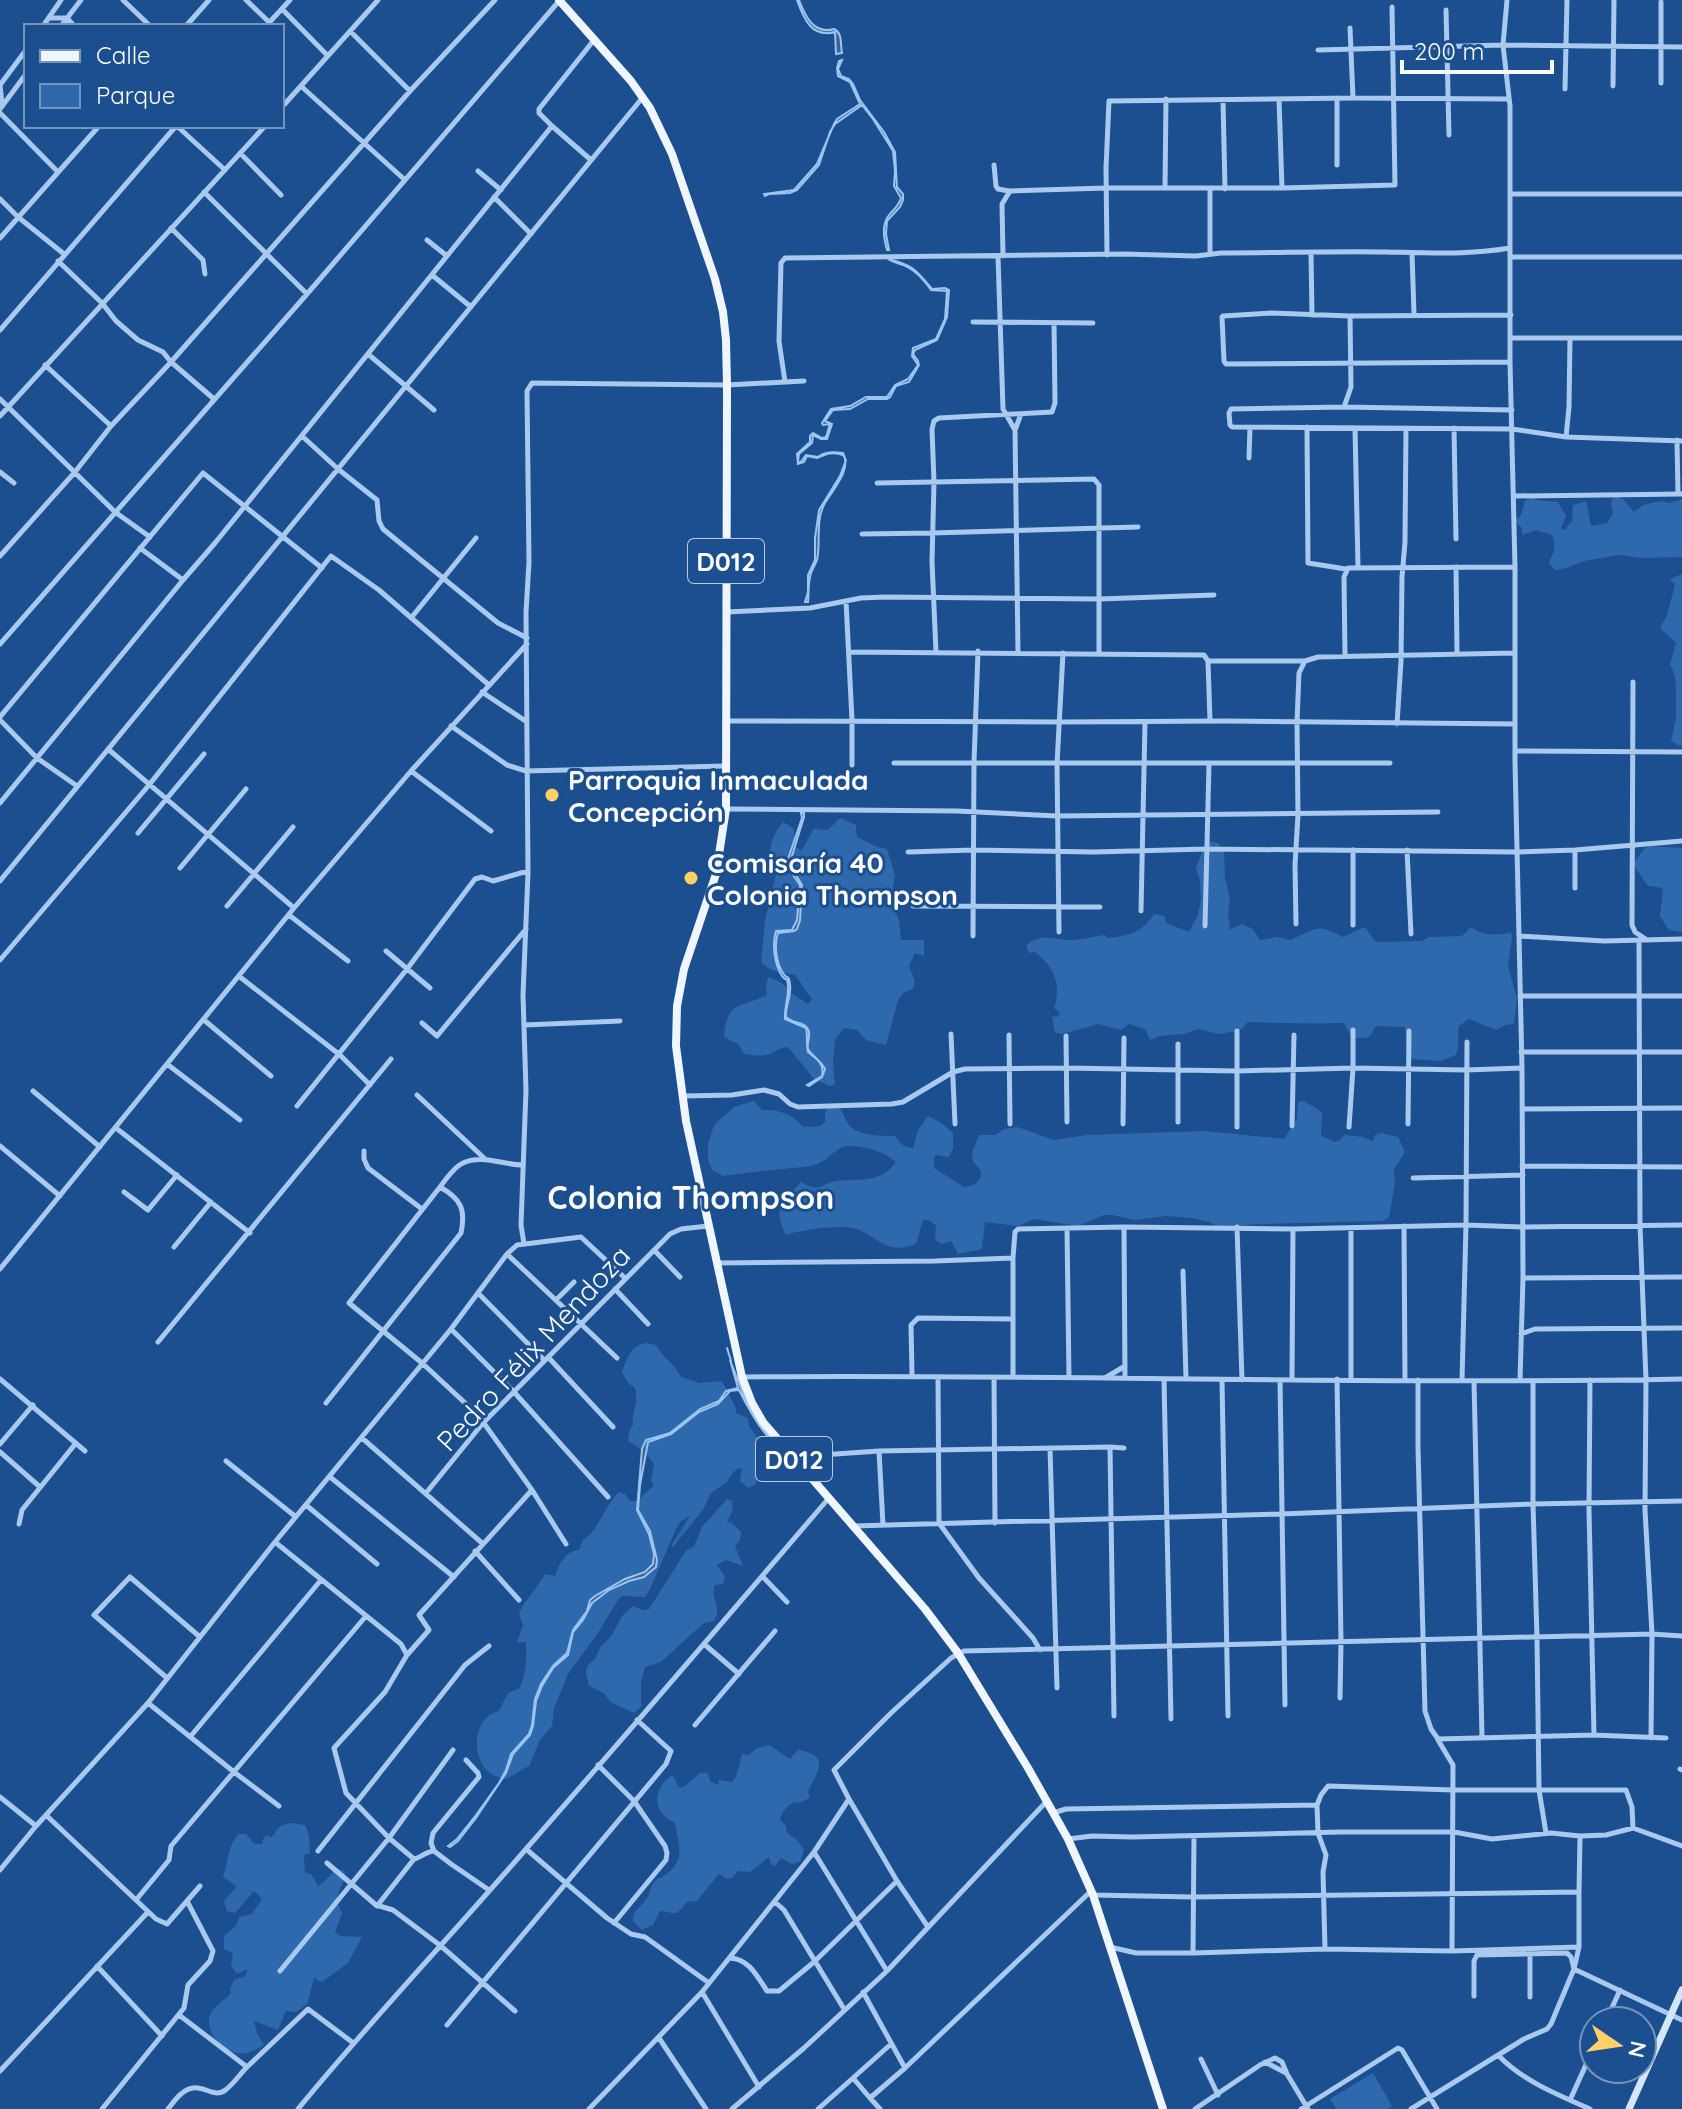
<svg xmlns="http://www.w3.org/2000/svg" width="1682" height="2109" font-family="Quicksand,sans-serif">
<rect width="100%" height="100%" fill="#1b4f8f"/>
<path fill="#2e69ad" d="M1615 496 1623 499 1634 512 1643 505 1661 501 1669 503 1682 499V557L1641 558 1620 555 1584 561 1567 568 1555 570 1549 563C1553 553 1557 547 1552 535L1536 530 1523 535 1521 527 1515 521 1521 515 1525 501 1532 497 1536 500 1558 502 1566 516 1561 529 1565 530 1572 520 1573 505 1586 501 1591 526 1607 523 1613 513 1611 502Z
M1682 574V745L1680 746 1671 741 1676 719V687L1675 676 1670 664 1676 643 1660 628 1667 615 1675 585 1670 579Z
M841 818 856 825 857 837 877 847 887 849 895 875 891 901 899 920 901 940H924V956L915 953 909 966 915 981 913 989 904 992 898 1000 886 1045 866 1040 857 1030 844 1028 835 1040 833 1063 835 1084 830 1086 814 1079 788 1047C779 1048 777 1051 770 1054 762 1057 752 1055 744 1054L738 1044 724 1037C727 1000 741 1008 767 995L766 986 768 977 780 982 789 989V992L808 1004 812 999 795 975C782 973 770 972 761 962L765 921 777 870C764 854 772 836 783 822L794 829 795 847 802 850 814 828C833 834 829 825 841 818Z
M1206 841 1218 843 1224 850 1225 878 1230 898 1228 914 1230 930 1242 924 1253 929 1260 940 1277 937 1290 940C1314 931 1316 921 1342 937L1365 927 1376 942 1422 941 1428 937 1462 936 1471 927C1483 936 1497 936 1511 932L1512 937 1508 966 1517 999 1514 1024 1505 1025 1496 1030 1469 1019 1459 1026C1457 1036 1460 1044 1456 1055L1440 1061 1411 1059 1407 1053 1405 1027 1376 1026 1369 1037C1352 1040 1352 1038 1344 1023 1313 1024 1280 1023 1248 1022L1237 1033 1230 1032 1219 1034 1198 1029 1184 1034 1160 1036 1150 1040 1145 1029 1129 1024 1121 1030 1098 1024 1062 1034 1055 1033 1052 1016 1057 1017 1060 1013 1054 1008C1062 984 1054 967 1035 952L1029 953 1026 946C1039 932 1054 940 1071 940 1082 940 1094 936 1105 935L1107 938C1128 936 1142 933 1154 914L1165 916 1166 923 1189 932 1197 917 1201 900 1200 881 1196 868Z
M1649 846 1682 848V932L1669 930 1660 916 1663 888 1648 886 1633 864 1644 849Z
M754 1101 762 1110C778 1109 793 1114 803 1127L821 1126 825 1122V1112L829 1104C847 1109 840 1114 850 1126 859 1136 882 1136 895 1136 900 1143 904 1148 913 1148L918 1130 928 1116 941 1123 953 1133V1149L949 1157 936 1155 934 1159V1168L964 1187 976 1184 981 1177V1171L972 1160 973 1150 979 1135H996L1004 1129 1017 1127 1054 1140 1087 1135 1204 1131 1284 1139 1297 1119 1298 1102 1304 1101 1322 1112 1321 1136 1335 1142 1340 1140 1344 1135 1363 1137 1373 1141 1375 1135 1381 1133 1398 1137 1405 1152 1394 1169 1395 1184 1389 1217 1383 1221 1257 1224 1221 1228 1209 1222 1192 1218 1166 1216 1135 1220 1112 1215H1104L1078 1226 1034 1219 1018 1226 985 1222 982 1249 958 1254 951 1241 942 1244 935 1240 936 1225 928 1220H923L916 1244C887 1255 881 1239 857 1229 843 1224 800 1230 786 1235 772 1208 782 1203 801 1182 821 1194 819 1184 837 1181 859 1178 880 1184 896 1162 885 1152 865 1146 849 1146 836 1146 829 1160 817 1164 808 1167 801 1167 792 1168 769 1170 746 1173 723 1176L712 1170 708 1160V1144L714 1125 734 1107Z
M646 1343 656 1345C663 1358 675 1364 681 1377L700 1383 722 1381 736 1408V1413L748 1418 749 1426 760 1441 756 1484 748 1488 740 1481 742 1469 738 1468 732 1474 727 1482 711 1493 703 1510 672 1548V1544L690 1516 680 1522 676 1529 650 1589 645 1597 622 1596 618 1600 598 1633 568 1674 554 1708 552 1726 540 1740 529 1766 506 1779C502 1778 497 1777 493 1775 470 1763 471 1717 499 1711L508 1693 520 1688C526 1673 527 1659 526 1642H517L523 1625 519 1613C526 1599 537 1588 545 1574L555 1576C560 1563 564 1552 579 1550L583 1540C600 1529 604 1506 619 1492L625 1494 630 1501H637L654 1485 651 1481 654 1464 645 1452 628 1441 630 1429 633 1425C631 1413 639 1403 635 1388L628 1383 622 1372C627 1358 630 1346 646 1343Z
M727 1499 732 1501 733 1509 727 1522 732 1523 741 1532 740 1540 735 1546 743 1566 726 1560 717 1565 725 1577 723 1584 715 1585C709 1598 723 1607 714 1621L704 1623 661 1662 645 1667 641 1682V1707L634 1713 610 1702 605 1694 589 1686 586 1672 588 1665 595 1659 601 1646 611 1637 622 1616 633 1606 643 1610 649 1609 686 1551 694 1546 702 1527Z
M769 1745 790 1759 798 1750C831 1755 818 1771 808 1791L810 1798 799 1803 794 1802C787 1806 782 1812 780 1820L786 1826V1832L797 1840 804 1850 800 1862 792 1864 781 1858 775 1866 771 1864 769 1857 750 1872 738 1871 732 1878 727 1879 719 1874 697 1901 687 1902C675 1917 677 1913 660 1911L653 1925 642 1930 633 1921C633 1909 639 1909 646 1900 650 1895 649 1888 654 1882 660 1876 659 1880 665 1875 687 1860 678 1844 675 1823 652 1814 652 1789 671 1776L674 1777 679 1788 685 1786 700 1773H708L710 1781 718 1785 719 1780 732 1782 736 1777 742 1754 749 1755 757 1748Z
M290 1823 305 1825 309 1835 310 1853 304 1855 305 1873 311 1874 318 1886C326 1881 330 1874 338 1869L345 1871C345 1889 330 1893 342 1913L335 1933 341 1936 362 1937 348 1963 322 1982 314 1978 307 2004 296 2012 286 2011 278 2030 254 2021 257 2033 264 2045C258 2048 252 2052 246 2053 226 2057 200 2030 212 2011 216 2005 226 1999 231 1993L230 1989 234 1980 246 1976 247 1969 237 1974 231 1966 233 1953 224 1949V1936L236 1926 239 1917 252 1914 262 1899 254 1891 235 1913 227 1911 224 1902C227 1896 234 1892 236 1886L223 1877C229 1859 226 1851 238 1834H246L254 1844H262L264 1837 270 1834 268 1837H272L280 1826Z
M1373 2073 1392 2106 1388 2109H1336L1330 2099Z"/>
<path fill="#3c6290" stroke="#9cc4f0" stroke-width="2" d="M797 0H799C805 16 814 35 834 29 843 33 840 44 842 53L836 54 835 32C812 38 804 20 797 0Z
M842 60 838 69 841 76 849 79 853 84 860 100 884 132 895 152 897 187 903 194V200L900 207 887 221 886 234 889 250H887C884 239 881 225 889 215 894 209 898 207 901 198L894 186 895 171 893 151 873 119 862 105 835 124 830 132 819 165 797 190 790 193 769 194 765 196 764 194 794 190 817 164 834 124 837 119 860 104 850 82 838 76 837 68 839 61Z
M888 259C913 265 916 270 932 289L945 288 949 290 947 317 937 340 915 350 913 354 918 361 919 365 909 382 896 386 890 397 887 399H868L850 409 833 410 825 421 832 424 827 439H821L813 435 812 443 799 454 798 461 800 463 806 455 818 457C825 451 834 452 843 453 852 470 833 489 825 503 815 520 821 542 817 560 815 566 811 570 810 577 808 586 809 594 808 602H805L808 592V575L815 560V538L819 510 840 476 846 460 843 455C833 451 826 454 817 458L807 456 804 462 798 464 797 454 810 442V436L813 433 822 438 826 437 830 424 823 425 822 423 831 409 850 406 866 397H887L895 385 908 379 918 365 912 356 913 348 936 339 945 319 947 291 931 290C923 279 914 268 900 264 896 262 892 262 888 259Z
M801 813H804V817L791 859 793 870 802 885 800 920 797 929 794 931 778 933C774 944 776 963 783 973 788 981 788 973 790 984 792 995 785 1006 786 1017 792 1023 797 1021 804 1025 814 1031 806 1042 808 1049 811 1055 821 1061 825 1069L822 1077 809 1086 807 1085 822 1076C825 1064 816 1058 808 1052 806 1044 808 1037 806 1028L785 1019C784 1007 789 998 788 986 787 975 788 984 782 976 774 964 772 943 776 931L792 930 797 920 800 885 793 875 788 859 802 818Z
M730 1360 748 1406 761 1426 779 1447C763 1436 749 1410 739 1390L730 1391 718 1404 699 1412 671 1434 648 1442 640 1485 638 1510 650 1531 657 1560 656 1567 644 1577 629 1581 609 1590 592 1603 583 1620 573 1632 568 1655 553 1668 542 1686 536 1701 533 1726 530 1735 513 1754 506 1773 476 1818 458 1841 450 1847 448 1846 457 1839 476 1815 499 1783 506 1770 511 1754 529 1734 532 1725 535 1699 541 1684 553 1666 567 1653 573 1630 587 1611 590 1600 595 1596 625 1579 645 1572 653 1564 654 1554 649 1534 637 1510 642 1449 646 1440 670 1433 700 1409 719 1401 726 1391 738 1388Z"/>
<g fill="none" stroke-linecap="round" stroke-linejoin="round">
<path stroke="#9cc4f0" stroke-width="2" d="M727 1348 731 1361"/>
<path stroke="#a9c9ee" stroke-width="5" d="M123 0 150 26
M246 0 269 22
M1507 0 1503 45 1510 106V362L1515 567V761L1522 1068 1523 1278 1520 1380
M282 9 328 56
M1446 10 1449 135
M49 18H67L74 26
M43 26 61 0
M61 26 81 0
M186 26 209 0
M266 26 290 0
M1350 28 1353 98
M350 31 410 91
M1318 50 1503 45 1682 47
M1661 83V2
M0 85 26 50
M0 85 2 104
M1613 86 1614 0
M302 87 405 180
M1565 89 1567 0
M1279 99 1282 188
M1223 100 1225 189
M282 107 378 0
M0 109 26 74
M0 113 58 172
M177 126 225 170
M552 126 591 160
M240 153 281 195
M994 165 996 186 998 189 1009 191
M1337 165V98
M478 171 501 190
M1165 188H1282L1395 185 1392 7
M204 192 307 294
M1510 194H1682
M494 197 531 234
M0 199 18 217 64 254
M171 228 203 260 205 274
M0 238 99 126
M427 240 447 256
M1311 253 1312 315
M1412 253 1414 314
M1210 254V189
M1107 255 1106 168 1109 101 1353 98 1509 99
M998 256 1003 409 1015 430 1018 652
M1003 256 1002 204 1010 191 1106 188H1165L1166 99
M1510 257H1682
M58 261 102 303 116 321 138 340 163 352 171 362 214 399
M432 275 471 307
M973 322 1093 323
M0 330 176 126
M1511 338H1682
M368 354 434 410
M1510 362 1226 364 1224 361 1222 317 1223 316 1272 313 1350 316 1511 315
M45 365 111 426
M785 382 779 341 781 263 785 258 1124 254 1196 256 1221 253C1276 253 1332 251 1387 252 1429 253 1469 255 1510 248
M0 399 115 512 150 537
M1344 407 1351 387 1350 316
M1512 410 1344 407 1231 409 1229 413 1230 425 1232 427 1512 429 1566 437 1682 441
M0 416 265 126
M1307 427 1308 563 1346 569
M1355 428 1358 566
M1454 428 1456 539
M1015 430 1021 414
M302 436 338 469 377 500 379 521 383 529 498 623 527 638
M1566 437 1569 407 1570 338
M1677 440 1678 494
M1249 458 1250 427
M0 472 14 483
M877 483 1094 479 1099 485V653
M1514 496 1682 494
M862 534 932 533 1138 527
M140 548 183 580 215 543 552 126 539 113V109L594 40
M0 556 75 472 111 426 171 362 410 91 495 0
M1456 567 1457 654
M846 601 852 720V765
M726 612 810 608 861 598 885 597 1099 599 1214 595
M411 618 476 538
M0 644 307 294 559 1
M850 652 1204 655 1208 661 1210 721
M936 652 932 562 934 482 932 429 934 421 939 418 1052 412 1055 403 1054 323
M1345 656 1344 577 1348 568 1515 567
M1208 661H1305
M1633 682 1632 925 1635 932 1647 940
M482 692 527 722
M0 717 203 473 322 568
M0 720 37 758 77 786
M725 721 1060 722 1226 721 1515 724
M1397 724 1401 661 1402 577 1405 542 1406 428
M451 726 507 765 526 771 725 766
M108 749 294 908
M1515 751 1682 752
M894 763H1390
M411 771 491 831
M0 803 183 580
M727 809 957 811 1057 816 1438 812
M138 833 204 754
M1407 850 1411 934
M908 852 973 850 1094 852 1207 849 1517 852 1575 850 1682 841
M180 868 246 789
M0 881 643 97
M1575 888V850
M227 906 293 827
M913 906 1100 907
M1141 911 1145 722
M289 915 348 961
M1296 924 1295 865 1298 815 1297 722 1299 673 1305 661 1318 657 1515 653
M1353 925V850
M1205 926 1209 764
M1059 932 1057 764 1063 653
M973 936 974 762 978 651
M1519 936 1604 941 1682 939
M1639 940 1640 1225 1646 1380 1645 1510 1652 1634 1651 1738
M386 951 430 988
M0 960 149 785 331 556 379 590 489 685
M240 977 340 1055 370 1085
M1520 996H1682
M204 1020 271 1076
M422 1023 437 1036 526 929
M524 1025 620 1021
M1237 1031V1127
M951 1034 955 1124
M1009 1035 1010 1124
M1066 1036 1067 1122
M1521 1052H1682
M167 1064 240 1120
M33 1091 100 1147
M417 1095 485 1159
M684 1096 732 1095 764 1090 779 1094 790 1104 798 1107 892 1104 903 1102 953 1072 965 1069 1066 1068 1237 1071 1353 1068 1466 1070 1522 1068
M297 1106 407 969 475 879 482 877 493 881 528 871
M1522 1109 1682 1108
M1178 1122V1044
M1123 1124 1124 1038
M1408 1124 1409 1031
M1292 1126 1294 1035
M1349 1127 1353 1068V1030
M116 1128 250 1233
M0 1146 60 1196
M364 1151V1159L368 1168 422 1209
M1522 1166 1682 1167
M1413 1178 1523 1175
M440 1187 349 1303 422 1363 478 1415 532 1490 566 1544
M124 1192 148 1210 177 1175
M1404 1226 1405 1380
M1124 1227 1125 1378
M1237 1227 1242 1380
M1067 1228 1069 1377
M1351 1228V1379
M524 1244 521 1225 526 1090 523 995 528 873 526 612 529 562 527 391 532 383 727 385 804 381
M174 1247 211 1202
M654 1250 680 1277
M507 1254 617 1358
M718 1263 935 1261 1013 1258
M0 1269 294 908 411 771 527 644
M1183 1271 1186 1379
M1523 1278 1682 1277
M615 1289 648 1324
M478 1293 544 1360
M556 1300 574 1282
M451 1329 514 1392 608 1497
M1521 1334 1535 1329 1682 1328
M158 1342 391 1059
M548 1357 613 1427
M912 1375 911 1325 918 1318 1012 1319
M743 1377C1056 1374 1369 1385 1682 1379
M938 1377 939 1523 979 1578 1033 1638 1040 1650
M994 1377 995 1523
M1013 1377V1258L1015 1232 1018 1229 1124 1227 1293 1229 1466 1225 1522 1227 1682 1225
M1105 1378 1125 1366
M0 1379 85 1451
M1164 1379 1171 1719
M1337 1379 1341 1642 1340 1698
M1222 1380 1228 1716
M1280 1380 1285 1705
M1292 1380 1293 1229
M1418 1380V1448L1425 1711 1431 1729 1438 1739 1594 1735 1666 1738
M1462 1380 1466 1225 1467 1042
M1590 1380 1589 1510 1594 1735
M1474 1381 1482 1737
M1533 1381V1504L1537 1638 1539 1790 1546 1833
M326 1403 461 1233C466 1209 461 1199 440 1187 446 1179 454 1167 463 1163 481 1154 504 1165 523 1165
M362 1438 482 1543
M0 1444 33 1405
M1050 1448 1057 1688
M879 1451 883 1525
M0 1452 40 1487
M226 1461 296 1517
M798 1462 821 1455 879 1451 1110 1447
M330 1477 454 1577
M426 1493 483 1423 670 1234 681 1229 708 1226
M306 1505 377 1564
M19 1524 22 1510 76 1443
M853 1526 1281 1514 1533 1504 1682 1501
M275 1542 401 1644 407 1655
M475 1551 519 1600
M762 1576 787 1602
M704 1644 739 1674
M167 1678 94 1615 130 1577 200 1637
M148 1703 234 1772 279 1806
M1114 1716 1110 1447 1124 1448
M695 1725 775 1631
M190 1737 321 1580
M1438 1740 1453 1765 1452 1951
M598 1765 634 1801 665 1846 667 1853 666 1860 614 1923
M1680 1769 1682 1770
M0 1797 36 1826
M1053 1813 1066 1809 1317 1805
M47 1816 156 1919 167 1924 200 1886
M1068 1839 1092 1836 1132 1837 1341 1832H1454L1492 1839 1551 1833 1580 1836
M526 1849 607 1918 631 1934 645 1937 709 1983
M318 1851 465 1665 489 1646
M434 1851 431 1843 433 1833 479 1777 478 1773 466 1760
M814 1852 887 1971
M327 1863 376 1905 393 1910 441 1946 515 2011
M0 1870 36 1826 148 1703 275 1542 451 1329 507 1254 517 1245 581 1237 625 1278
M897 1881 849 1799 834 1770 891 1713 951 1658 964 1651 1652 1634 1682 1636
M489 1890 451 1864 434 1851C426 1851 421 1858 414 1859L389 1838 346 1793 334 1748 385 1692 407 1655 429 1630 419 1615 532 1490
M1579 1892 1580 1836 1606 1835 1633 1828
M1093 1895 1193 1897 1579 1892V1947L1574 1969 1551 2024 1547 2029 1524 2039 1411 2109
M136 1900 169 1860 171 1846 366 1616
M775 1902 784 1910 844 2009
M377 1906 414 1859
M1110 1947 1136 1953H1193L1325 1949 1452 1951 1579 1947
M1325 1949 1323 1872 1326 1855 1318 1833 1317 1805 1321 1795 1328 1786 1453 1790H1626L1632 1807 1633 1828 1682 1846
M1193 1953 1194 1836
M730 1958C749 1959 757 1976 767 1991H779L814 1962 897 1881 928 1927
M97 1966 162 2036
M280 1971 389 1838 453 1750
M702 1992 759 2087
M863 1992 905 2068 1091 1891
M1474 1996V1961L1477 1955 1567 1953 1571 1957 1574 1969 1682 2020
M1530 1997V1954
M179 2015 247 2067 308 2009 352 2042
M1606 2021 1620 1990
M447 2025 666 1764 671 1751 637 1720
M659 2038 706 2109
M891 2044 853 2078 870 2098 905 2068
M1499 2056C1523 2081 1558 2095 1590 2109
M1201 2059 1218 2095
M1265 2062 1286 2073
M0 2071 148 1912
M870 2098 880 2109
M1570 2100 1594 2047
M102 2109 184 2008 188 1985 210 1961 213 1951 187 1901
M168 2109C172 2104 176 2098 181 2094 199 2078 211 2099 224 2091 232 2086 240 2074 247 2067
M298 2109C371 2020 451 1936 526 1849 628 1733 728 1616 828 1499
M589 2109 702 1992 814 1852 849 1799
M732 2109 804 2048 887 1971 1046 1802
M818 2109 853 2078
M1195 2109 1260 2065 1275 2058 1282 2062 1287 2074 1308 2109
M1301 2109 1398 2048 1402 2050 1437 2109"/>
<path stroke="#d6e6fa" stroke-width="7" d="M1629 2109 1682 1990"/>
<path stroke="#f0f6ff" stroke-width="8" d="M559 0 631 81 650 108 672 154 715 279 723 312 726 340 727 385 726 809 716 874 684 969 677 1006 676 1046 686 1121 742 1377 752 1403 763 1422 925 1609 958 1653 1028 1768 1068 1839 1093 1895 1163 2109"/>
</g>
<g fill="#ffd166" stroke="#1b4f8f" stroke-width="3">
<circle cx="552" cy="795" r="8"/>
<circle cx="691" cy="878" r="8"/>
</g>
<g text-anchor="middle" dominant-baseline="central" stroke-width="6" stroke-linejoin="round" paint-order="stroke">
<g fill="#1b4f8f" stroke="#bbcadd" stroke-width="2">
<rect x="688" y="539" width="76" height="44" rx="6"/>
<rect x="756" y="1437" width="76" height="44" rx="6"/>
</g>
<g font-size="26" font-weight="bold" fill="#fff">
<text x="726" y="561">D012</text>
<text x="794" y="1459">D012</text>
</g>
<g font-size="28" font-weight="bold" fill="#fff" stroke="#1b4f8f" text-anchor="start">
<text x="568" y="779">Parroquia Inmaculada<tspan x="568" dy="32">Concepción</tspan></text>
<text x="707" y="862">Comisaría 40<tspan x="707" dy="32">Colonia Thompson</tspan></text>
</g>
<g font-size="28" fill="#fff" stroke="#1b4f8f">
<text transform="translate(533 1348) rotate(-47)">Pedro Félix Mendoza</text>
</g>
<g font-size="32" font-weight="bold" fill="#fff" stroke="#1b4f8f">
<text x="691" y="1197">Colonia Thompson</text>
</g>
</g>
<rect x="24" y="24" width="260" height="104" fill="#1b4f8f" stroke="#7695bc" stroke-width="2"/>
<rect x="40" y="50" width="40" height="12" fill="#f0f6ff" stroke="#7695bc" stroke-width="2"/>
<text x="96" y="64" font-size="24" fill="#ffffff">Calle</text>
<rect x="40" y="84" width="40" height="24" fill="#2e69ad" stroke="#7695bc" stroke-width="2"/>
<text x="96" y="104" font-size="24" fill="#ffffff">Parque</text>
<g transform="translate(1618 2045) rotate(103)"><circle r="38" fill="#1b4f8f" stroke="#7695bc" stroke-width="2"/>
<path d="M0-6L14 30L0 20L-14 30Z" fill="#ffd166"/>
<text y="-12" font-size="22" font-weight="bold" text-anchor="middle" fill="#ffffff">N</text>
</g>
<path d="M1402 60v12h150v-12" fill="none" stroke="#ffffff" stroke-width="4"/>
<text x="1414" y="60" font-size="24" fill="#ffffff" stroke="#1b4f8f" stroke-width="6" paint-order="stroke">200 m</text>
</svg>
